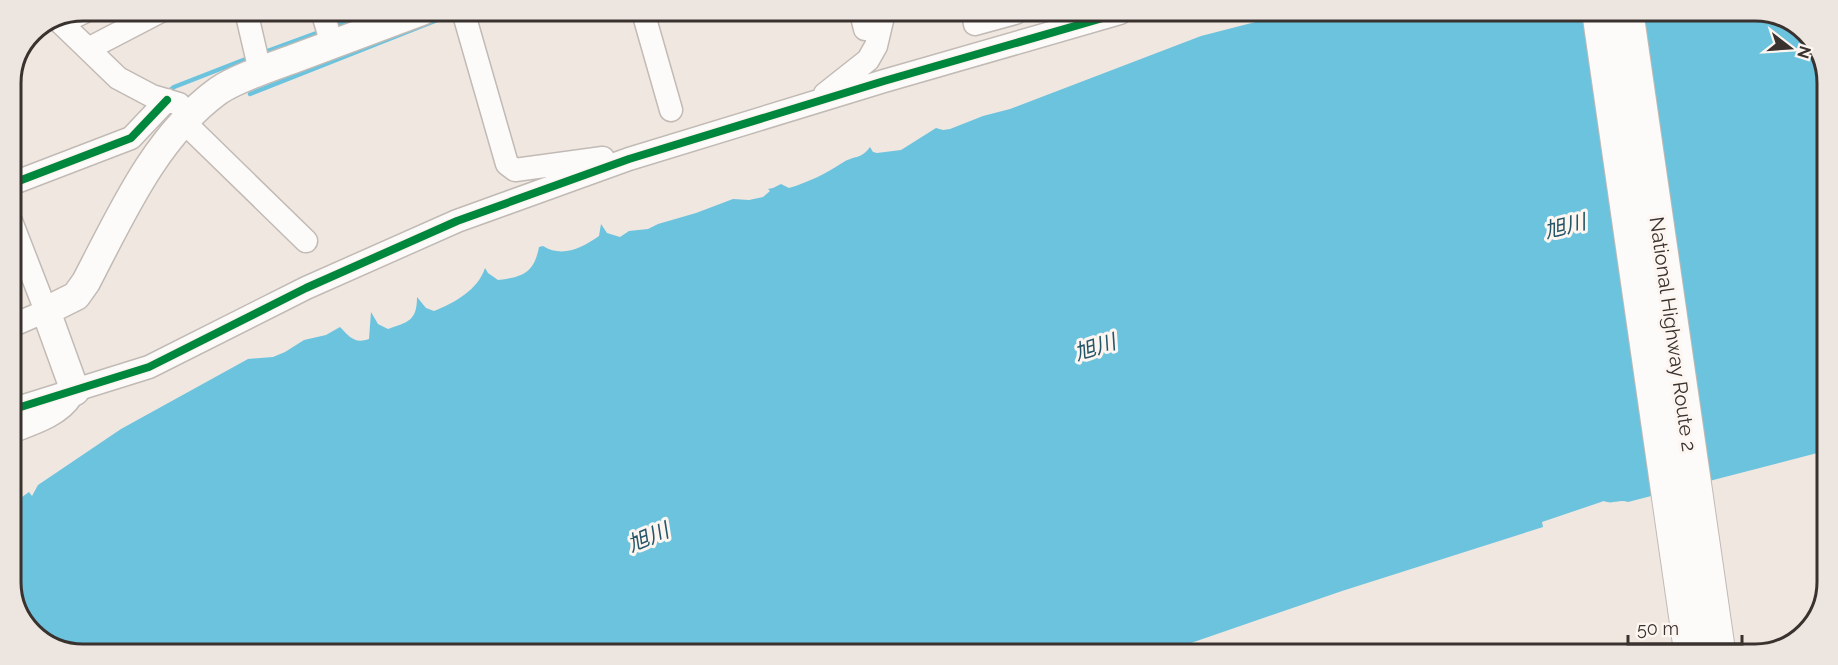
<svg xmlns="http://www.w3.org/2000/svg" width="1838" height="665" font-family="Raleway,'Noto Sans JP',sans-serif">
<rect width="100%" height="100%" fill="#f0e7e0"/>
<path fill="#6cc3de" d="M1290 13 1778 14 1812 39 1827 78 1825 451 1628 502C1619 499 1612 505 1604 501L1542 522 1543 527 1342 591 1162 653 60 651 25 626 11 587V505L29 492 32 496 38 485 121 429 248 359 273 357 285 352 304 340 326 335 340 327C350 337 354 344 369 339L371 312 378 324 388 329C408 322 417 321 417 297L426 308 434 311C454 303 478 290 485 268L488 273 498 280C523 277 534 273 539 247L543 246C562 258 582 248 599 236L601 224 607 233 620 237 629 231 648 229 658 224 696 213 733 199 749 200 763 197 770 191 768 189 773 188 781 184 789 188C809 182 825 174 842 163 854 155 861 160 870 147L873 152 877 153 901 150 936 128 943 130 950 129 983 116 1010 109 1201 36Z"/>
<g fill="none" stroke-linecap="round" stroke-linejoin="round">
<path stroke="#6cc3de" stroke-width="4.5" d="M332 27 355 19
M262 53 322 31
M166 94 174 87 251 57
M250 94 455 13"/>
<g stroke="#c1bab5" stroke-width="25">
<path id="minor" d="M246 11 260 71
M322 11 332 44
M463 11 507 164 515 170 603 158
M643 12 671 110
M861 12 865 29
M973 13 975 24 1015 13
M59 21 118 78 152 96 179 104
M61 23 86 11
M88 49 161 11
M825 94 868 60 876 46 884 12
M185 123 306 241
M11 184 131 138 167 100
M11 221 46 311 11 326
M11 410 149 367 306 288 457 221 629 159 884 81 1120 13
M11 432C31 424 59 416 71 397"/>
</g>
<g stroke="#c1bab5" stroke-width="31">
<path id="major" d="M75 391 46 311 76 296 86 282C121 215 155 137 218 91 237 78 271 67 293 59 336 43 379 27 422 11"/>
</g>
<g stroke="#c1bab5" stroke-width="35">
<path id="highway" d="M1599 14 1691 654
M1627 14 1719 654"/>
</g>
<use href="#minor" stroke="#fdfbfa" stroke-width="22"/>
<use href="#major" stroke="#fdfbfa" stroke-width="28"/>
<use href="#highway" stroke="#fdfbfa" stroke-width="33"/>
<g stroke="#fcf5f0" stroke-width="11">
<path id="cycleway" d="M11 184 131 138 167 100
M11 410 149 367 306 288 457 221 629 159 884 81 1120 13"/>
</g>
<use href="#cycleway" stroke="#00873e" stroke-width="8"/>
</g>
<g text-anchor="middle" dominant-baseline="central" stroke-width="6" stroke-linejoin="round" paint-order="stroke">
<g font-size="20" fill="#39322e" stroke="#fcf5f0">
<text transform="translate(1673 334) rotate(82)">National Highway Route 2</text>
</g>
<g font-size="21" font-style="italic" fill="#245669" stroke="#fcf5f0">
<text transform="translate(1565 226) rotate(-14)">旭川</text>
<text transform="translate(1095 347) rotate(-18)">旭川</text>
<text transform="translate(648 537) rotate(-23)">旭川</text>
</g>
</g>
<path d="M0 0H1838V665H0ZM83 21H1755A62 62 0 0 1 1817 83V582A62 62 0 0 1 1755 644H83A62 62 0 0 1 21 582V83A62 62 0 0 1 83 21Z" fill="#ece5e0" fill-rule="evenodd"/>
<path fill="none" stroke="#39322e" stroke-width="3" d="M83 21H1755A62 62 0 0 1 1817 83V582A62 62 0 0 1 1755 644H83A62 62 0 0 1 21 582V83A62 62 0 0 1 83 21Z"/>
<g transform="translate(1790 48) rotate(107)" stroke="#fcf5f0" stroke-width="4.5" paint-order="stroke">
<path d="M0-4.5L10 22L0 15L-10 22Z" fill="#39322e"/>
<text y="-9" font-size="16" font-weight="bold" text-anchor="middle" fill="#39322e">N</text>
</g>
<path d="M1628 635v9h114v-9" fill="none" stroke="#39322e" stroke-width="3"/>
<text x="1637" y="635" font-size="18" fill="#39322e" stroke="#fcf5f0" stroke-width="4.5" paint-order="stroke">50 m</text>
</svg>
